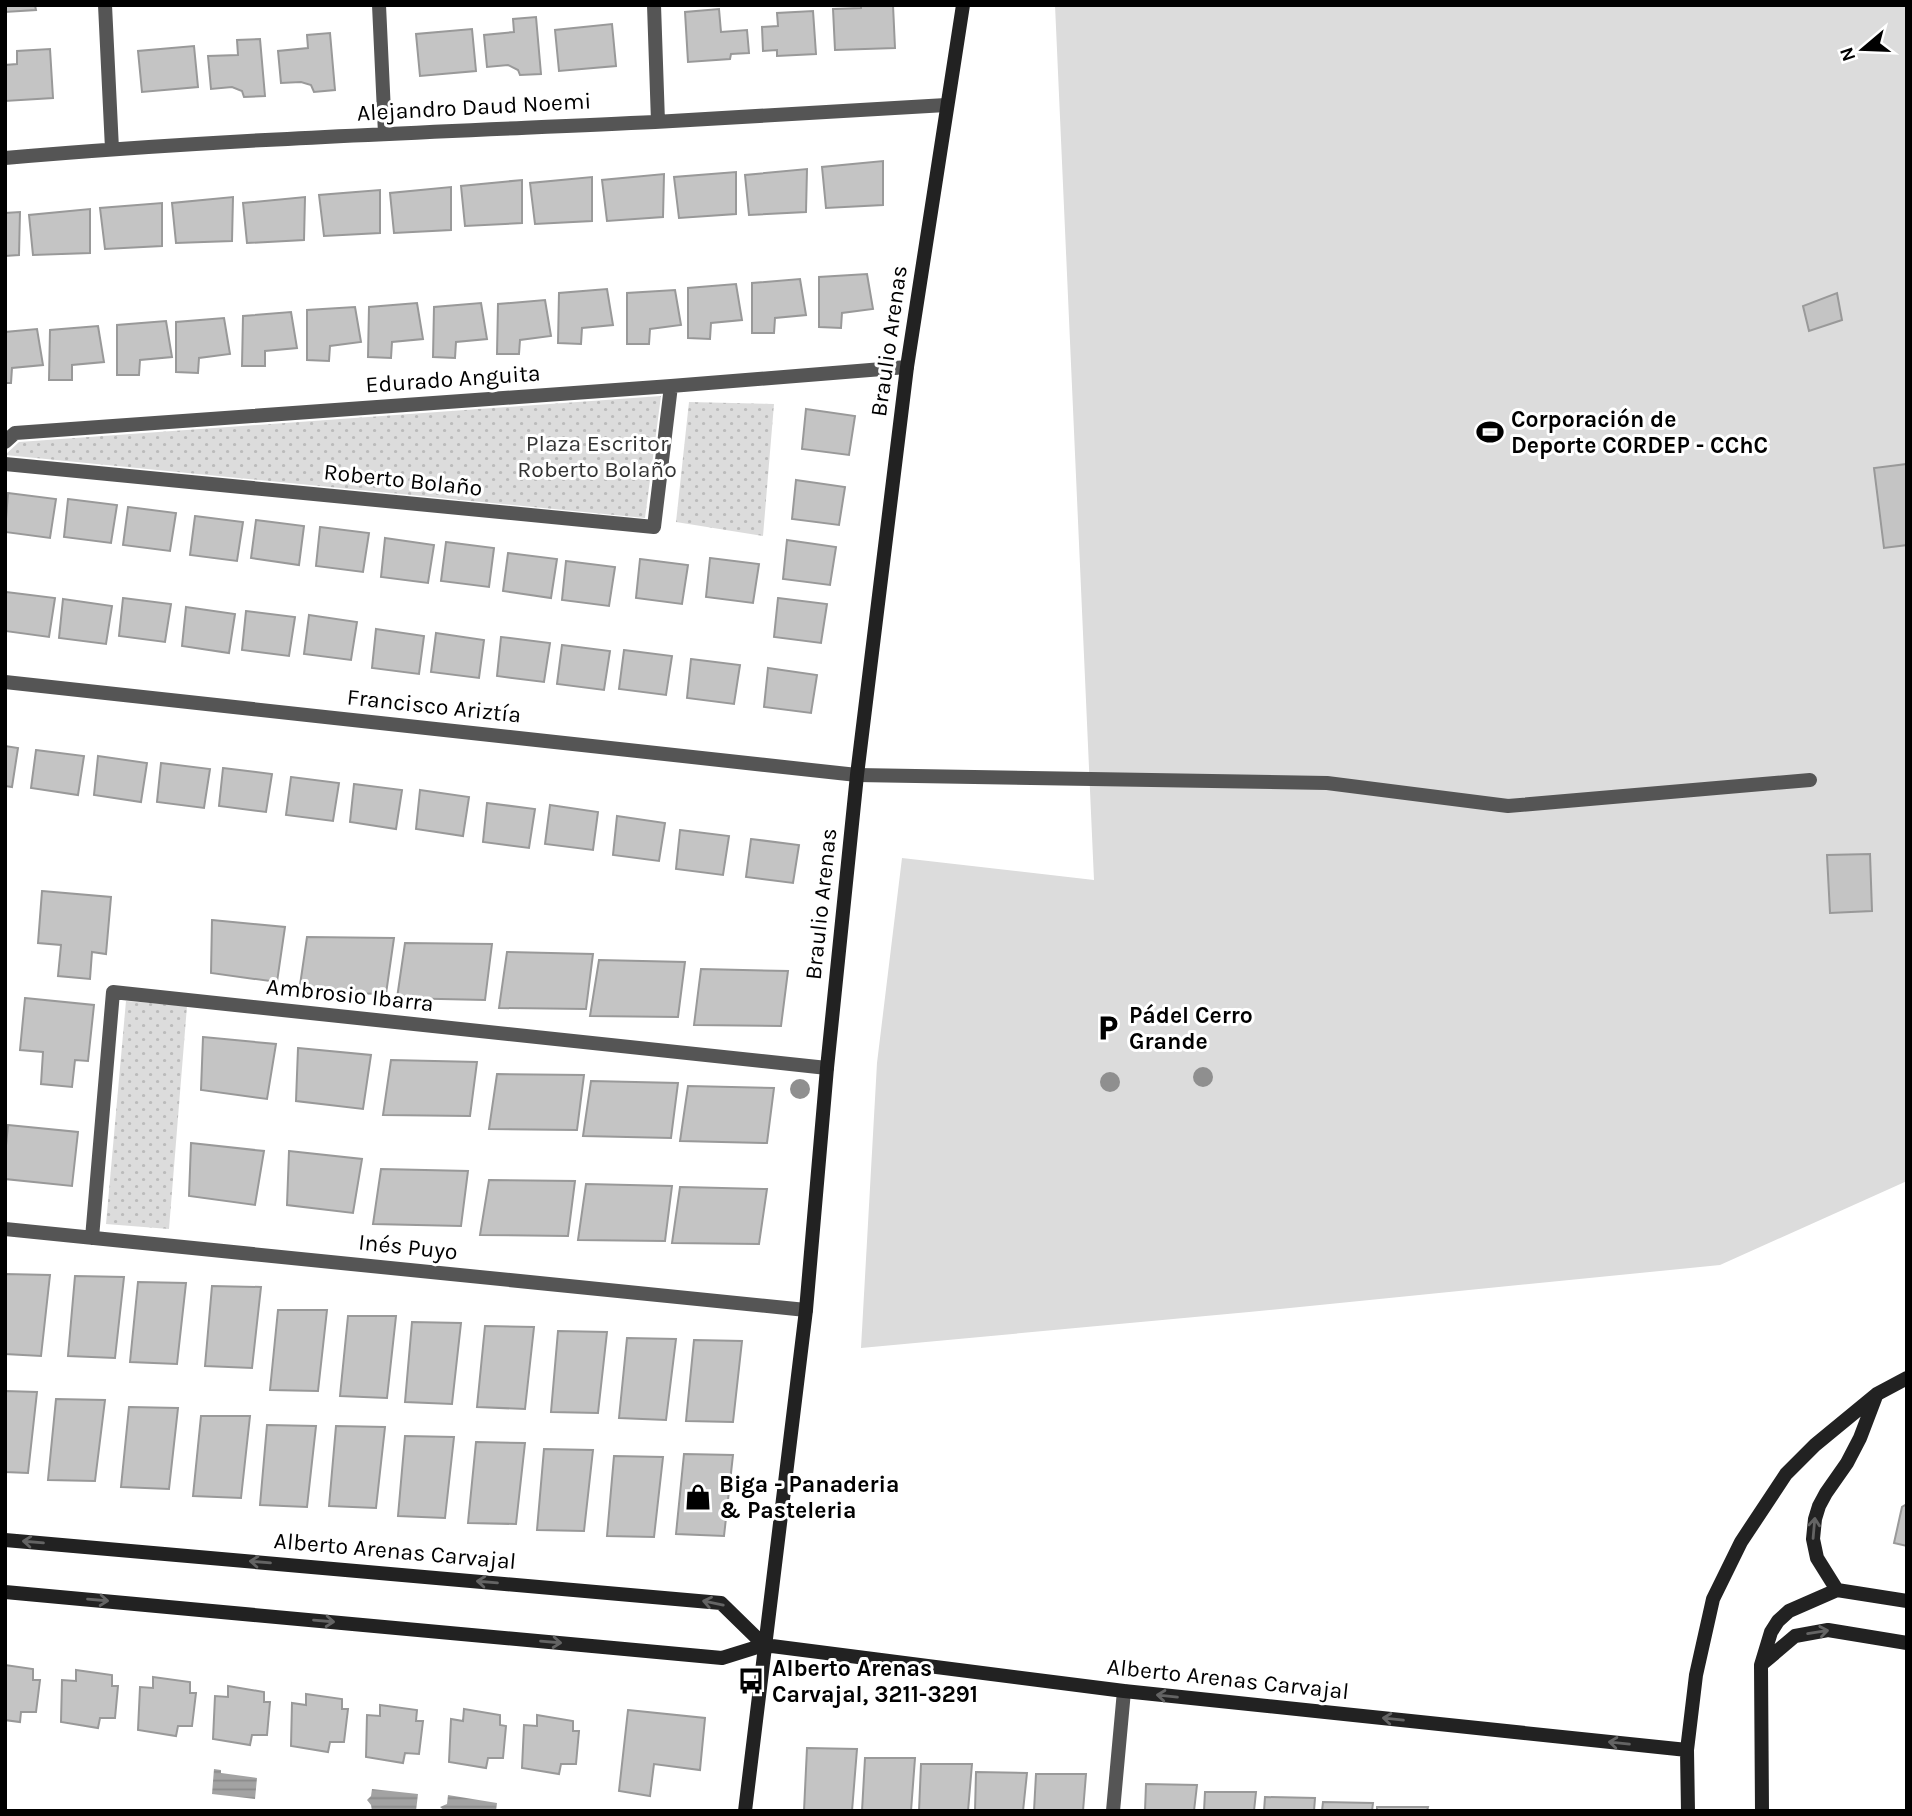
<svg xmlns="http://www.w3.org/2000/svg" width="1912" height="1816" font-family="Karla,sans-serif">
<defs>
<pattern id="park-dots" width="8" height="8" patternUnits="userSpaceOnUse" patternTransform="scale(1.75)"><rect width="8" height="8" fill="#dcdcdc"/><path d="M2 2h.1M6 6h.1" fill="none" stroke="#bbb" stroke-width="1.8" stroke-linecap="round"/></pattern>
<pattern id="water-rules" width="6" height="5" patternUnits="userSpaceOnUse" patternTransform="scale(1.75)"><rect width="6" height="5" fill="#a3a3a3"/><path d="M0 2.5h6" fill="none" stroke="#8b8b8b"/></pattern>
</defs>
<rect width="100%" height="100%" fill="#fff"/>
<path fill="#dcdcdc" d="M1055 5H1907V1181L1720 1265 1249 1312 861 1348 877 1063 902 858 1094 880Z"/>
<path fill="url(#park-dots)" d="M661 396 645 518 5 455 19 442Z
M689 402 774 404 763 536 676 522Z
M126 1001 187 1006 169 1229 106 1224Z"/>
<path fill="url(#water-rules)" d="M214 1769 221 1770V1773L257 1778 255 1799 212 1794Z
M372 1789 418 1794 416 1811H372L371 1805 367 1800 371 1796Z
M448 1795 497 1803 496 1811H445L440 1807 447 1804Z"/>
<path fill="#c4c4c4" stroke="#999" stroke-width="2" d="M5 5H35L36 10 5 12Z
M861 5H893L895 48 835 50 833 9 861 8Z
M719 9 721 32 747 30 749 53 731 54 730 59 688 62 685 12Z
M813 11 816 54 777 56V50L763 51 762 27 778 26 777 13Z
M536 17 541 74 520 75 518 70 508 65 487 67 484 35 514 32 513 19Z
M612 24 616 66 559 71 555 30Z
M472 29 476 71 420 76 416 34Z
M330 33 335 90 314 92 311 85 301 82 281 83 278 51 308 48 307 35Z
M260 39 265 96 244 97 242 91 232 87 211 89 208 56 238 55 237 40Z
M194 46 198 87 142 92 138 51Z
M50 49 53 98 5 101V65L17 64V51Z
M883 161V205L826 208 822 167Z
M807 169 806 212 749 215 745 175Z
M736 172V214L679 218 674 177Z
M664 174 663 217 607 221 602 180Z
M592 177V221L535 224 530 183Z
M522 180V223L465 226 461 186Z
M451 187V230L394 233 390 193Z
M380 190V233L324 236 319 195Z
M233 197 232 241 176 243 172 203Z
M305 197 304 240 247 243 243 203Z
M162 203V246L105 249 100 208Z
M90 209V253L33 255 29 215Z
M20 212 19 255 5 256V213Z
M867 274 873 309 842 313 841 328 819 327V277Z
M800 279 806 315 775 318 774 333H752V283Z
M736 284 742 320 711 323 710 339 688 338V288Z
M607 289 613 325 582 328 581 344 558 343 559 293Z
M675 290 681 325 650 329 649 344H627V293Z
M1837 293 1842 320 1809 331 1803 306Z
M545 300 551 336 520 340 519 354H497L498 304Z
M417 303 423 339 392 342 391 358 368 357 369 307Z
M481 303 487 339 456 342 455 358 433 357 434 307Z
M355 307 361 342 330 346 329 361 307 360V310Z
M291 312 297 348 265 351V366H242L243 316Z
M224 318 230 354 199 358 198 373 176 372V322Z
M166 321 172 357 140 360 139 375H117V325Z
M98 326 104 362 72 365V380H49L50 330Z
M37 329 43 365 12 368 11 383H5V332Z
M806 409 855 416 849 455 802 449Z
M1907 464V545L1884 548 1874 468Z
M796 480 845 487 839 525 792 519Z
M8 493 56 499 50 538 5 532Z
M68 499 117 505 111 543 64 537Z
M128 507 176 513 170 551 123 545Z
M195 516 243 522 237 561 190 555Z
M256 520 304 526 299 565 251 558Z
M320 527 369 533 363 572 316 566Z
M385 538 434 545 428 583 381 577Z
M787 540 836 547 830 585 783 579Z
M446 542 494 548 489 587 441 581Z
M508 553 557 559 551 598 503 591Z
M710 558 759 564 753 603 706 597Z
M640 559 688 565 682 604 636 598Z
M566 561 615 567 609 606 562 600Z
M6 592 55 598 49 637 5 631Z
M123 598 171 604 165 642 119 636Z
M778 598 827 604 821 643 774 637Z
M63 599 112 606 106 644 59 638Z
M186 607 235 614 229 653 182 646Z
M246 611 295 617 289 656 242 650Z
M309 615 357 622 351 660 304 654Z
M376 629 424 636 419 674 372 668Z
M436 633 484 640 479 678 431 672Z
M501 637 550 643 544 682 497 676Z
M562 645 610 651 604 690 557 684Z
M624 650 672 656 666 695 619 689Z
M691 659 740 665 734 704 687 698Z
M768 668 817 675 811 713 764 707Z
M5 746 18 748 12 787 5 786Z
M36 750 84 756 78 795 31 788Z
M98 756 147 763 141 802 94 795Z
M161 763 210 769 204 808 157 802Z
M223 768 272 774 266 812 219 806Z
M291 777 339 783 333 821 286 815Z
M354 784 402 790 396 829 350 822Z
M420 790 469 797 463 836 416 829Z
M487 803 535 809 529 848 483 842Z
M550 805 598 812 593 850 545 844Z
M617 816 665 823 659 861 613 855Z
M680 830 729 836 723 875 676 869Z
M751 839 799 845 793 883 746 877Z
M1870 854 1872 911 1830 913 1827 855Z
M42 891 111 897 106 954 92 952 90 979 58 976 61 945 38 943Z
M212 920 285 927 277 982 211 973Z
M307 937 394 938 386 994 299 992Z
M405 943 492 944 485 1000 397 998Z
M507 952 593 954 586 1009 499 1008Z
M599 960 685 962 678 1017 590 1016Z
M701 969 788 971 781 1026 694 1025Z
M25 998 94 1005 88 1061 75 1060 72 1087 41 1084 43 1052 20 1050Z
M203 1037 276 1044 267 1099 201 1090Z
M298 1048 371 1055 363 1109 296 1101Z
M391 1060 477 1062 470 1116 383 1115Z
M497 1074 584 1075 577 1130 489 1129Z
M591 1081 678 1083 671 1138 583 1136Z
M688 1086 774 1088 767 1143 680 1141Z
M8 1125 78 1132 72 1186 5 1179V1156Z
M191 1143 264 1151 255 1205 189 1196Z
M289 1151 362 1159 353 1213 287 1205Z
M381 1169 468 1171 461 1226 373 1224Z
M489 1180 575 1181 568 1236 480 1235Z
M586 1184 672 1186 665 1241 578 1240Z
M680 1187 767 1189 759 1244 672 1243Z
M5 1274 50 1275 41 1356 5 1354Z
M75 1276 124 1277 115 1358 68 1356Z
M138 1282 186 1283 177 1364 130 1362Z
M212 1286 261 1287 252 1368 205 1366Z
M278 1310H327L318 1391 270 1390Z
M348 1316H396L387 1398 340 1396Z
M412 1322 461 1323 452 1404 405 1402Z
M485 1326 534 1327 525 1409 477 1407Z
M558 1331 607 1332 598 1413 551 1412Z
M627 1338 676 1339 666 1420 619 1418Z
M694 1340 742 1341 733 1422 686 1421Z
M5 1391 37 1392 28 1473 5 1472Z
M56 1399 105 1400 95 1481 48 1480Z
M129 1407 178 1408 169 1489 121 1487Z
M201 1416H250L241 1498 193 1496Z
M267 1425 316 1426 307 1507 260 1505Z
M336 1426 385 1427 376 1508 329 1506Z
M405 1436 454 1437 445 1518 398 1516Z
M476 1442 525 1443 516 1524 468 1523Z
M544 1449 593 1450 584 1531 537 1530Z
M684 1454 733 1455 724 1536 676 1534Z
M614 1456 663 1457 654 1537 607 1536Z
M1907 1504V1546L1894 1543 1902 1507Z
M5 1665 33 1669V1680H40L36 1712H21L20 1722 5 1720Z
M76 1670 112 1675V1686H118L115 1718H100L98 1728 61 1722 62 1680 76 1681Z
M153 1677 190 1682V1693H196L192 1726H178L176 1736 138 1730 140 1687 153 1688Z
M228 1686 264 1692V1702H270L267 1735H252L250 1745 213 1739 215 1696 228 1697Z
M306 1694 342 1699V1709H348L344 1742H330L328 1752 291 1746 292 1703 306 1705Z
M380 1705 417 1710 416 1721H423L419 1754 405 1753 403 1763 366 1757 367 1715 380 1716Z
M464 1709 500 1715V1725L506 1726 503 1758H488L486 1768 449 1762 451 1719 463 1721Z
M628 1710 705 1718 700 1770 654 1764 650 1796 619 1791Z
M537 1715 573 1721V1731H579L576 1764H561L559 1774 522 1768 524 1725 537 1726Z
M807 1748 857 1749 852 1811H804Z
M865 1758H915L911 1811H862Z
M921 1764H972L968 1811H919Z
M976 1772 1027 1773 1023 1811H975Z
M1036 1774H1086L1083 1811H1034Z
M1146 1784 1197 1785 1194 1811H1145Z
M1205 1792H1256L1254 1811H1204Z
M1265 1797 1315 1798 1314 1811H1264Z
M1323 1802 1373 1803 1372 1811H1322Z
M1377 1807H1428L1427 1811H1377Z"/>
<g fill="none" stroke-linecap="round" stroke-linejoin="round">
<path stroke="#555" stroke-width="14" d="M857 775 1327 783 1508 806 1810 780"/>
<path stroke="#555" stroke-width="14" d="M105 5 112 149
M379 5 385 134
M654 5 658 122
M5 158C222 139 438 132 655 122 752 117 849 111 946 105
M5 442 15 433 671 386 907 367
M5 464 654 527 671 386
M5 682 857 775
M5 1229 806 1310
M92 1238 113 992 827 1068
M1113 1811 1124 1691"/>
<path stroke="#222" stroke-width="14" d="M1876 1396 1860 1438 1847 1463 1826 1493 1819 1506 1815 1519 1813 1539 1817 1558 1837 1590 1907 1601
M5 1540 721 1603 764 1645
M5 1592 722 1658 764 1645 1124 1691 1687 1750
M1762 1664 1795 1636 1828 1630 1907 1643
M745 1811 806 1310 827 1068 857 775 907 367 963 5
M1688 1811 1687 1750 1696 1675 1713 1599 1741 1542 1786 1474 1815 1445 1877 1394 1907 1378
M1762 1811 1761 1665 1771 1632 1778 1621 1789 1611 1837 1590"/>
</g>
<g fill="#8f8f8f">
<circle cx="1203" cy="1077" r="10"/>
<circle cx="1110" cy="1082" r="10"/>
<circle cx="800" cy="1089" r="10"/>
</g>
<defs><path id="oneway-shaft" d="M-6 0H5M1.5-3L5.5 0L1.5 3" fill="none" stroke-width="1.6" stroke-linecap="round" stroke-linejoin="round" transform="scale(1.75)"/></defs>
<g stroke="#646464">
<use href="#oneway-shaft" transform="translate(1814 1528) rotate(-85)"/>
<use href="#oneway-shaft" transform="translate(33 1542) rotate(-175)"/>
<use href="#oneway-shaft" transform="translate(260 1562) rotate(-175)"/>
<use href="#oneway-shaft" transform="translate(487 1582) rotate(-175)"/>
<use href="#oneway-shaft" transform="translate(98 1600) rotate(5)"/>
<use href="#oneway-shaft" transform="translate(713 1603) rotate(-168)"/>
<use href="#oneway-shaft" transform="translate(324 1621) rotate(5)"/>
<use href="#oneway-shaft" transform="translate(1818 1632) rotate(-9)"/>
<use href="#oneway-shaft" transform="translate(551 1642) rotate(5)"/>
<use href="#oneway-shaft" transform="translate(1167 1696) rotate(-174)"/>
<use href="#oneway-shaft" transform="translate(1393 1719) rotate(-174)"/>
<use href="#oneway-shaft" transform="translate(1619 1743) rotate(-174)"/>
</g>
<defs>
<g id="stadium-bare" transform="scale(2.1)"><path d="M0-5a6.5 5 0 1 0 0 10a6.5 5 0 1 0 0-10ZM-3.5-1.8h7v3.6h-7Z" fill="#000" stroke="#fff" stroke-width="2.5" paint-order="stroke"/></g>
<g id="parking-bare" transform="scale(2.1)"><path d="M-3.5-5.5H1a3.5 3.5 0 0 1 0 7H-1V5.5H-3.5ZM-1-3.4V-.6H.8a1.4 1.4 0 0 0 0-2.8Z" fill="#000" stroke="#fff" stroke-width="2.5" paint-order="stroke"/></g>
<g id="shop-bare" transform="scale(2.1)"><path d="M-5-2.5h2.3a2.7 3.5 0 0 1 5.4 0H5L5.5 6h-11ZM-1.5-2.5h3a1.5 2.3 0 0 0-3 0Z" fill="#000" stroke="#fff" stroke-width="2.5" paint-order="stroke"/></g>
<g id="bus-bare" transform="scale(2.1)"><path d="M-5-6H5V4H4V6H2V4H-2V6H-4V4H-5ZM-3.5-4V0h7V-4ZM-3.5 1.2v1.5H-2V1.2ZM2 1.2v1.5H3.5V1.2Z" fill="#000" stroke="#fff" stroke-width="2.5" paint-order="stroke"/></g>
</defs>
<g fill-rule="evenodd">
<use href="#stadium-bare" x="1490" y="432"/>
<use href="#parking-bare" x="1108" y="1028"/>
<use href="#shop-bare" x="698" y="1497"/>
<use href="#bus-bare" x="751" y="1681"/>
</g>
<g text-anchor="middle" dominant-baseline="central" stroke-width="6" stroke-linejoin="round" paint-order="stroke">
<g font-size="23" fill="#000" stroke="#fff">
<text transform="translate(474 107) rotate(-3)">Alejandro Daud Noemi</text>
<text transform="translate(889 341) rotate(-82)">Braulio Arenas</text>
<text transform="translate(453 379) rotate(-4)">Edurado Anguita</text>
<text transform="translate(403 480) rotate(6)">Roberto Bolaño</text>
<text transform="translate(434 706) rotate(6)">Francisco Ariztía</text>
<text transform="translate(821 904) rotate(-84)">Braulio Arenas</text>
<text transform="translate(350 995) rotate(6)">Ambrosio Ibarra</text>
<text transform="translate(408 1247) rotate(6)">Inés Puyo</text>
<text transform="translate(395 1551) rotate(5)">Alberto Arenas Carvajal</text>
<text transform="translate(1228 1679) rotate(6)">Alberto Arenas Carvajal</text>
</g>
<g font-size="23" font-weight="bold" fill="#000" stroke="#fff" text-anchor="start">
<text x="1511" y="419">Corporación de<tspan x="1511" dy="26">Deporte CORDEP - CChC</tspan></text>
<text x="1129" y="1015">Pádel Cerro<tspan x="1129" dy="26">Grande</tspan></text>
<text x="719" y="1484">Biga - Panaderia<tspan x="719" dy="26">&amp; Pasteleria</tspan></text>
<text x="772" y="1668">Alberto Arenas<tspan x="772" dy="26">Carvajal, 3211-3291</tspan></text>
</g>
<g font-size="23" fill="#333" stroke="#fff">
<text x="597" y="443">Plaza Escritor<tspan x="597" dy="26">Roberto Bolaño</tspan></text>
</g>
</g>
<rect width="1912" height="1816" fill="none" stroke="#000000" stroke-width="14"/>
<g transform="translate(1863 49) rotate(251)" stroke="#ffffff" stroke-width="5" paint-order="stroke">
<path d="M0-5L12 26L0 18L-12 26Z" fill="#000000"/>
<text y="-10" font-size="19" font-weight="bold" text-anchor="middle" fill="#000000">N</text>
</g>
</svg>
